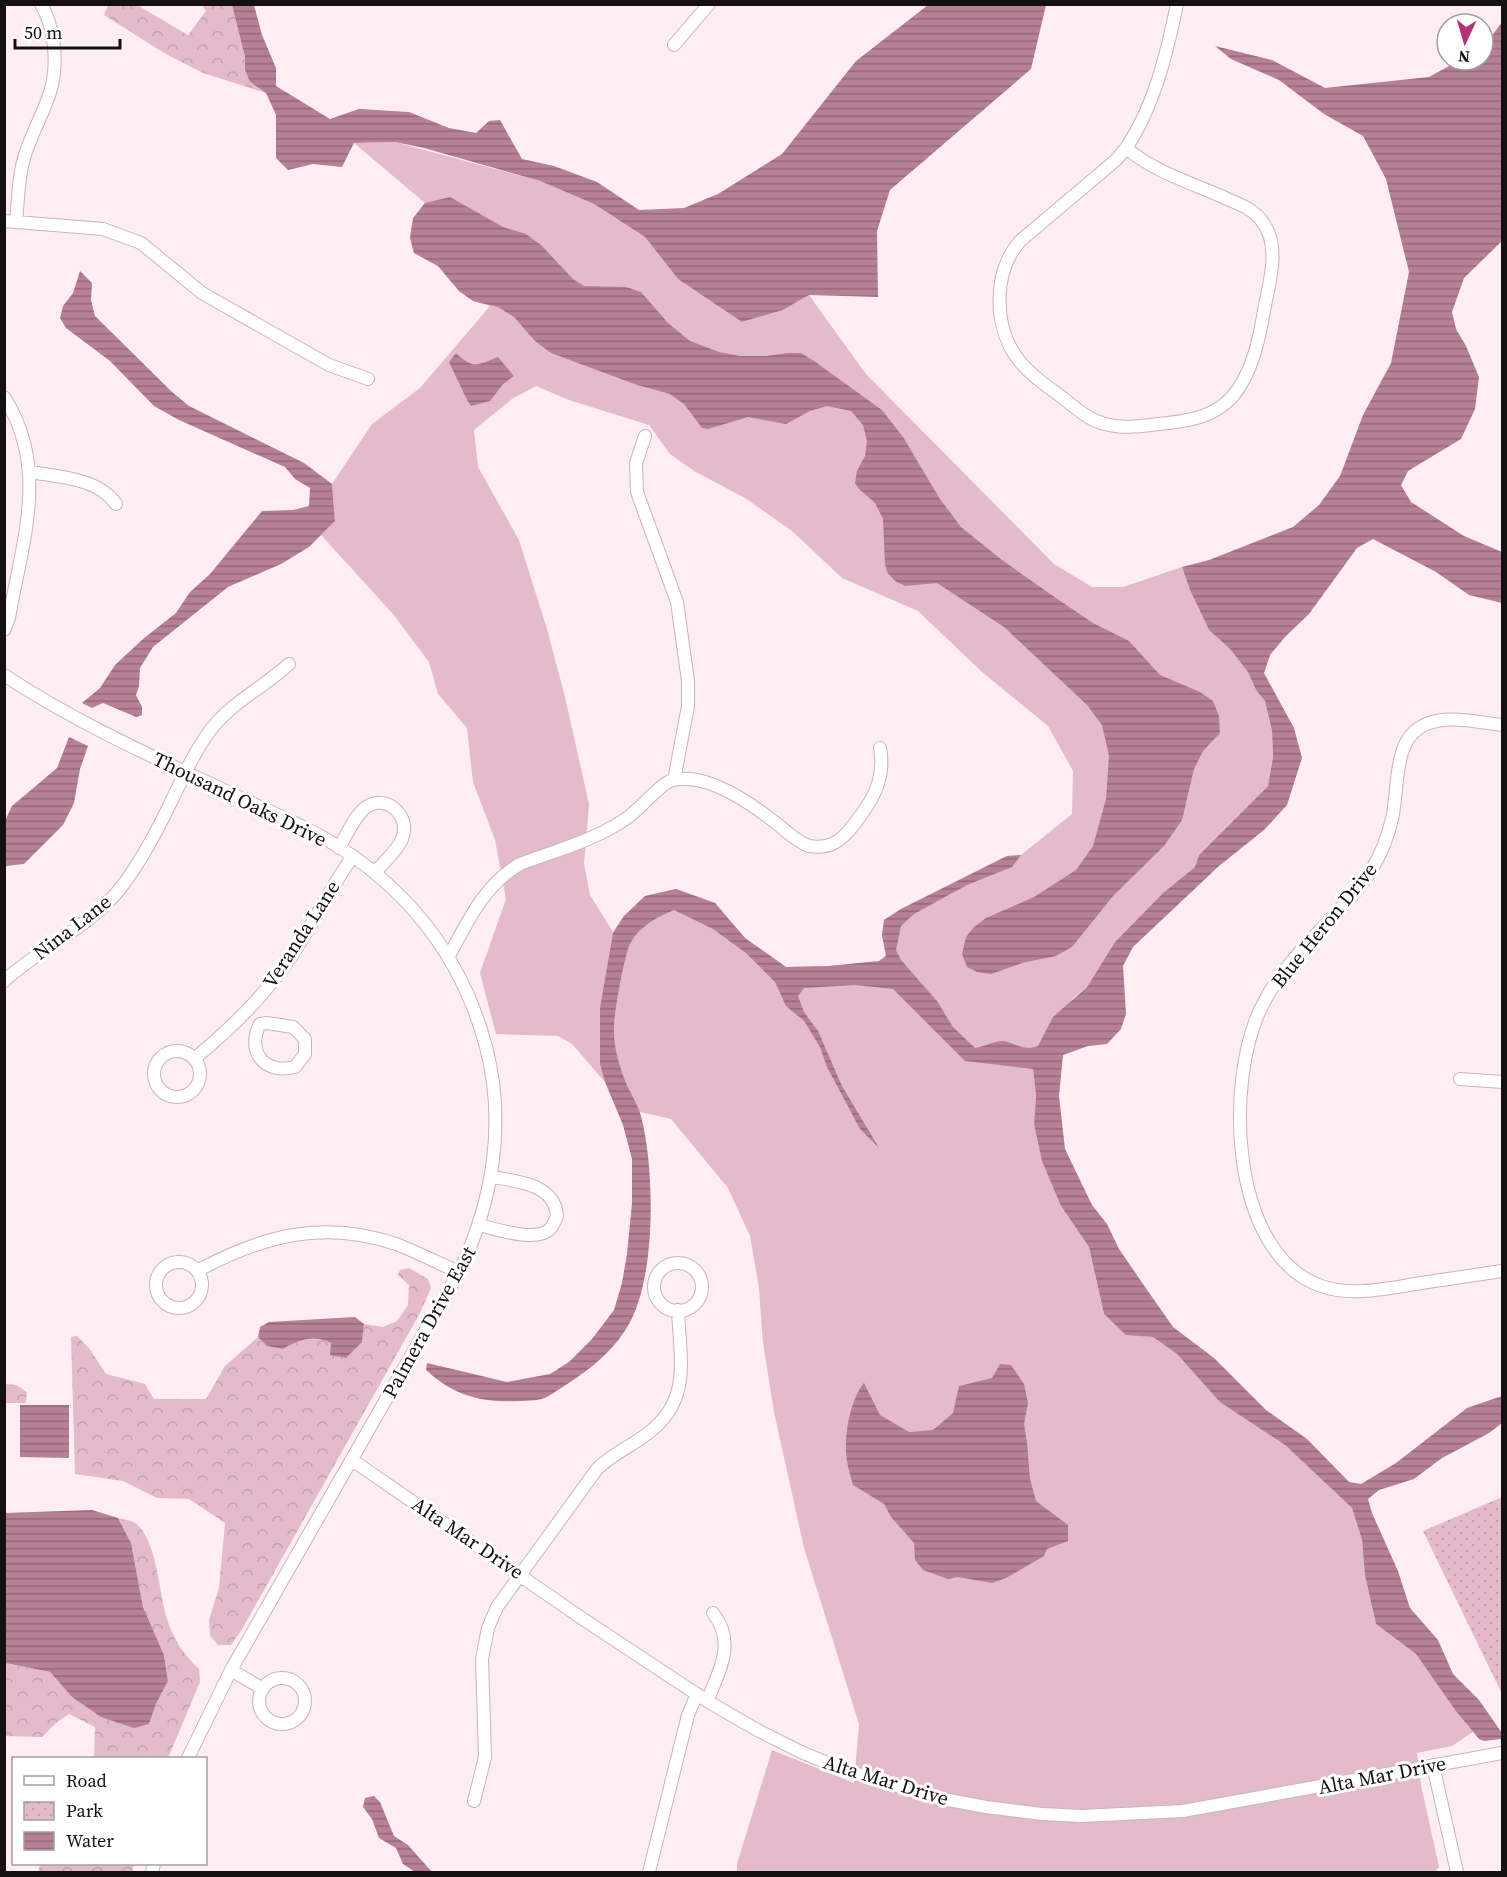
<svg xmlns="http://www.w3.org/2000/svg" width="1507" height="1877" font-family="'Source Serif 4',serif">
<defs>
<pattern id="forest-crowns" width="20" height="18" patternUnits="userSpaceOnUse" patternTransform="scale(1.5)"><rect width="20" height="18" fill="#e4bbcb"/><path d="M2 6a3 3 0 1 1 6 0M12 15a3 3 0 1 1 6 0" fill="none" stroke="#c3a0ad"/></pattern>
<pattern id="park-dots" width="8" height="8" patternUnits="userSpaceOnUse" patternTransform="scale(1.5)"><rect width="8" height="8" fill="#e4bbcb"/><path d="M2 2h.1M6 6h.1" fill="none" stroke="#c3a0ad" stroke-width="1.8" stroke-linecap="round"/></pattern>
<pattern id="water-rules" width="6" height="5" patternUnits="userSpaceOnUse" patternTransform="scale(1.5)"><rect width="6" height="5" fill="#b88097"/><path d="M0 2.5h6" fill="none" stroke="#95677a"/></pattern>
</defs>
<rect width="100%" height="100%" fill="#ffedf4"/>
<path fill="#e4bbcb" fill-rule="evenodd" d="M395 142 540 181 594 204 645 237 678 279 742 322 783 310 809 295 866 374 1054 564 1092 587H1123L1182 567 1190 590 1209 630 1230 649 1248 672 1256 690 1265 701 1272 731 1273 757 1268 786 1199 855 1195 867 1163 893 1115 942 1087 987 1073 998 1033 1069 1036 1096 1034 1125 1061 1206 1089 1247 1104 1314 1126 1334 1153 1337 1177 1354 1220 1401 1285 1445 1352 1508 1362 1540 1365 1576 1376 1624 1416 1654 1455 1710 1473 1732 1452 1746 1417 1753 1421 1785 1439 1867 1434 1872H737V1864L772 1750 854 1783 859 1724 804 1548 774 1412 763 1343 759 1288 750 1236 728 1188 671 1119 640 1112 605 1082 572 1044 558 1036 496 1034 480 973 506 899 495 840 473 782 467 728 438 694 429 662 393 614 321 535 335 521 332 484 372 424 420 388 490 306 473 301 459 291 438 266 414 253C407 230 411 221 425 203L354 143ZM536 386 569 400 649 425 670 454 694 471 745 498 792 531 842 578 918 611 982 672 1048 726 1073 771 1072 814 1021 855 1007 856 901 909 884 920 882 935 886 956 879 961 829 966 786 967 745 938 715 903 676 889 645 896 624 916 613 932 590 895 584 864 589 804 565 697 547 629 519 540 478 467 474 430 512 399Z"/>
<path fill="url(#forest-crowns)" d="M108 5H137L188 35 206 11 202 5H232L245 57V70L250 82 266 93 203 73 164 53 104 15Z
M409 1268 428 1279 431 1288 420 1313 241 1631 231 1645H218L210 1636 209 1620 219 1588 225 1523 189 1499 157 1498 123 1481 75 1474 71 1337 77 1336 89 1348 106 1374 145 1384 154 1399H206L225 1366 258 1337 267 1346 283 1349 297 1341 320 1337 331 1343 362 1342 364 1324 383 1327 397 1321 408 1305 409 1285 398 1275 400 1270Z
M4 1384 16 1385 27 1392 26 1403H5Z
M118 1518C122 1519 127 1520 131 1521 157 1531 159 1596 167 1619 173 1639 184 1655 199 1669L200 1682 168 1758H94L95 1727 69 1714 56 1723 42 1737 5 1736 4 1663 50 1672 72 1697 149 1724 156 1704 168 1681 164 1655 143 1607 131 1543Z
M40 1864H134L132 1872H38Z"/>
<path fill="url(#park-dots)" d="M1502 1497V1694L1423 1531Z"/>
<path fill="url(#water-rules)" d="M232 5H254L262 35 276 68V86L330 119 359 109 409 112 449 128 476 133 489 121 500 120 522 159 554 166 597 182 639 210 684 208 718 194 782 154 856 61 928 5H1046L1031 69 890 190 877 231 878 297 809 295 783 310 742 322 678 279 645 237 594 204 540 181 424 148 395 142 354 143 342 167 313 164 288 170 276 158V115L266 93 250 82 245 70V57Z
M1502 22V241L1464 278 1452 312 1456 329 1466 346 1479 377 1475 409 1461 439 1408 471 1401 485 1411 502 1464 536 1502 552V603L1469 595 1436 572 1373 539 1357 548 1309 614 1285 637 1270 655 1264 673 1294 728 1302 758 1287 805 1264 830 1219 866 1133 947 1123 966 1126 1014 1121 1029 1107 1044 1088 1046 1063 1055 1059 1096 1065 1149 1092 1205 1107 1224 1119 1249 1143 1284 1173 1327 1214 1358 1266 1410 1307 1439 1349 1482 1361 1484 1396 1463 1467 1408 1502 1396V1423L1489 1433 1442 1458 1414 1479 1379 1490 1368 1499 1372 1513 1398 1571 1410 1608 1438 1640 1453 1674 1479 1700 1502 1733 1501 1739 1484 1741 1479 1739 1455 1710 1416 1654 1376 1624 1365 1576 1362 1540 1352 1508 1285 1445 1220 1402 1177 1354 1153 1337 1126 1335 1104 1314 1089 1247 1061 1206 1042 1161 1034 1124 1036 1096 1033 1069 965 1061 893 989 855 985 804 988 798 996 804 1012 818 1031 842 1086 879 1148 860 1129 827 1067 820 1047 804 1021 786 1006 775 982 746 953 713 929 674 910C657 917 640 926 631 942 625 951 614 1013 614 1026 613 1045 619 1066 626 1083 631 1094 638 1105 641 1116 655 1169 657 1282 626 1329 608 1358 580 1376 552 1394 542 1401 534 1400 522 1401 484 1403 455 1397 426 1370L427 1363 507 1382 550 1374 569 1362 592 1339 614 1310 622 1283 627 1254 632 1203V1159L623 1125 605 1082 600 1064V1008L613 933 624 916 645 896 676 889 715 903 745 938 786 967 829 966 879 961 886 956 882 935 884 920 901 909 1007 856 1021 855 1012 867 967 885 914 914 901 926 896 950 901 960 937 1001 953 1027 975 1048C983 1047 996 1040 1004 1041 1017 1044 1024 1051 1038 1046L1053 1017 1087 987 1115 942 1163 893 1195 867 1199 855 1268 786 1273 757 1272 731 1265 701 1256 690 1248 672 1230 649 1209 630 1190 590 1182 567 1209 560 1293 527 1319 505 1340 476 1363 415 1391 363 1409 272 1386 179 1363 136 1324 114 1279 80 1231 59 1215 46 1272 60 1325 88 1429 77 1460 60H1483V48Z
M450 197 503 227 526 234 541 245 573 279 584 286 626 287 641 292 668 323 690 341 719 352 740 356H766L787 353H801L814 361 882 410 903 437 940 499 961 527 1002 560 1053 596 1093 623 1129 641 1160 675 1200 692 1213 701 1219 716 1220 733 1203 751 1194 769 1182 820 1164 846 1113 896 1072 947 1056 956 1022 963 991 974 977 972 967 967 962 954 966 937 974 927 986 918 1034 897 1076 870 1093 846 1106 799 1109 756 1102 725 1087 705 1004 627 937 583 905 586 895 581 887 572 885 564 883 519 875 503 859 489 855 483 857 471 865 456 867 441 863 425 851 411 827 406 810 411 786 424 748 417 708 429 702 428 684 404 670 394 637 385 551 353 535 341 514 317 498 307 473 301 459 291 438 266 414 253 410 238 413 218 425 203Z
M80 271 92 283 91 300 95 316 171 391 189 406 304 463 332 484 335 521 309 547 281 564 228 587 153 647 140 668 139 686 136 695 142 707V715L136 717 103 703 92 708 82 703 100 688 115 665 143 639 176 613 190 592 210 574 262 511 293 510 309 506 310 488 295 479 285 467 179 420 154 406 110 361 66 328 60 318 63 306 73 293Z
M456 353C474 370 477 365 498 357L514 376 503 384 490 401 471 406 467 400 449 362Z
M69 737 88 746 80 769 74 803 63 825 24 864 5 866V821L12 806 57 768Z
M355 1317 364 1324 362 1342 346 1358 330 1355 331 1343C314 1334 299 1340 283 1349L267 1346 258 1337 260 1327 269 1322Z
M1000 1364 1011 1365 1024 1384 1028 1403 1024 1424 1027 1442 1030 1479 1036 1501 1068 1525V1541L1047 1549 1044 1556 1006 1578 992 1583 958 1577 948 1579 923 1570 915 1560 914 1543 891 1517 884 1504 853 1485C851 1477 848 1469 847 1461 843 1440 850 1399 864 1383L880 1415 909 1432 933 1430 953 1413 959 1386 992 1378Z
M20 1405H69V1458L20 1457Z
M92 1510 118 1518 131 1543 143 1607 164 1655 168 1681 156 1704 149 1724 134 1728 101 1717 72 1697 50 1672 5 1663V1513Z
M374 1796 380 1802 394 1836 408 1845 432 1872H415L403 1864 396 1848 379 1838 372 1819 363 1807 365 1798Z"/>
<g fill="none" stroke-linecap="round" stroke-linejoin="round">
<g stroke="#c9b4bc" stroke-width="14">
<path id="minor" d="M674 45 709 4
M1126 148C1153 171 1191 183 1223 197 1236 203 1252 208 1261 220 1282 245 1269 282 1264 311 1259 340 1252 373 1233 396 1215 416 1193 420 1168 423 1147 425 1126 430 1105 424 1088 420 1076 408 1063 398 1048 387 1033 377 1021 363 993 330 992 274 1020 241L1116 160Z
M1126 148C1154 107 1167 53 1177 4
M4 221 103 229 141 243 202 293 329 365 368 379
M16 222C18 203 18 181 23 162 29 137 44 114 51 89 58 63 55 28 41 4
M4 397C50 468 22 542 9 618L4 630
M645 436 636 463 637 492 677 602 688 681V706L674 780
M31 472C59 477 98 478 116 504
M4 675C75 722 153 757 230 793 261 808 294 821 324 838 406 885 462 956 486 1047 506 1123 493 1202 459 1272L231 1670 188 1758
M1502 725C1475 722 1437 711 1414 732 1394 750 1398 794 1392 819 1388 836 1381 854 1372 869 1340 919 1291 949 1263 1004 1224 1078 1229 1254 1321 1286 1352 1297 1389 1288 1421 1283 1448 1279 1475 1275 1502 1271
M339 848C346 836 354 817 365 808 385 792 412 816 402 839 397 851 384 862 375 872
M449 956C468 921 484 885 520 864 554 851 593 841 624 820 639 811 660 783 673 780 707 772 750 803 776 823 786 831 797 842 809 846 816 847 825 847 832 844 844 839 853 826 861 815 876 795 885 774 880 748
M4 981C40 948 88 928 119 890 139 865 156 833 170 804 183 778 194 751 212 728 234 701 264 687 289 664
M267 1023 293 1027 305 1039V1054L295 1067C264 1075 246 1051 260 1024Z
M154 1074a23 23 0 1 1 46 0a23 23 0 1 1-46 0Z
M194 1059C223 1035 250 1010 273 981 304 943 324 897 353 856
M1460 1079 1502 1082
M479 1225C496 1229 536 1243 550 1229 553 1226 555 1221 557 1216 555 1184 517 1181 492 1177
M156 1285a23 23 0 1 1 46 0a23 23 0 1 1-46 0Z
M654 1287a24 24 0 1 1 48 0a24 24 0 1 1-48 0Z
M197 1271C262 1236 323 1219 396 1244 417 1252 438 1263 459 1272
M352 1460 583 1619 707 1701 759 1731 801 1752 844 1770 938 1798 986 1807 1042 1814 1082 1816 1183 1811 1502 1753
M231 1670 263 1689
M259 1701a23 23 0 1 1 46 0a23 23 0 1 1-46 0Z
M707 1701C720 1670 736 1642 713 1613
M1433 1765 1457 1872
M474 1801 485 1757 482 1659 488 1628 497 1607 597 1469C612 1454 630 1447 647 1434 692 1401 680 1360 678 1310
M152 1872 154 1864
M649 1872 688 1715 697 1694"/>
</g>
<use href="#minor" stroke="#fff" stroke-width="12"/>
</g>
<g text-anchor="middle" dominant-baseline="central" stroke-width="6" stroke-linejoin="round" paint-order="stroke">
<g font-size="20" fill="#160f12" stroke="#fff">
<text transform="translate(240 799) rotate(26)">Thousand Oaks Drive</text>
<text transform="translate(1324 925) rotate(-51)">Blue Heron Drive</text>
<text transform="translate(72 927) rotate(-38)">Nina Lane</text>
<text transform="translate(301 934) rotate(-57)">Veranda Lane</text>
<text transform="translate(429 1322) rotate(-61)">Palmera Drive East</text>
<text transform="translate(468 1538) rotate(34)">Alta Mar Drive</text>
<text transform="translate(1382 1775) rotate(-11)">Alta Mar Drive</text>
<text transform="translate(886 1780) rotate(17)">Alta Mar Drive</text>
</g>
</g>
<rect width="1507" height="1877" fill="none" stroke="#160f12" stroke-width="12"/>
<rect x="12" y="1757" width="195" height="108" fill="#ffffff" stroke="#a29fa0" stroke-width="1.5"/>
<rect x="24" y="1776" width="30" height="9" fill="#ffffff" stroke="#a29fa0" stroke-width="1.5"/>
<text x="66" y="1787" font-size="18" fill="#160f12">Road</text>
<rect x="24" y="1802" width="30" height="18" fill="url(#park-dots)" stroke="#a29fa0" stroke-width="1.5"/>
<text x="66" y="1817" font-size="18" fill="#160f12">Park</text>
<rect x="24" y="1832" width="30" height="18" fill="url(#water-rules)" stroke="#a29fa0" stroke-width="1.5"/>
<text x="66" y="1847" font-size="18" fill="#160f12">Water</text>
<g transform="translate(1465 42) rotate(184)"><circle r="28" fill="#ffffff" stroke="#a29fa0" stroke-width="1.5"/>
<path d="M0-4.5L10 22L0 15L-10 22Z" fill="#b63278"/>
<text y="-9" font-size="16" font-weight="bold" text-anchor="middle" fill="#160f12">N</text>
</g>
<path d="M15 39v9h105v-9" fill="none" stroke="#160f12" stroke-width="3"/>
<text x="24" y="39" font-size="18" fill="#160f12" stroke="#ffffff" stroke-width="4.5" paint-order="stroke">50 m</text>
</svg>
